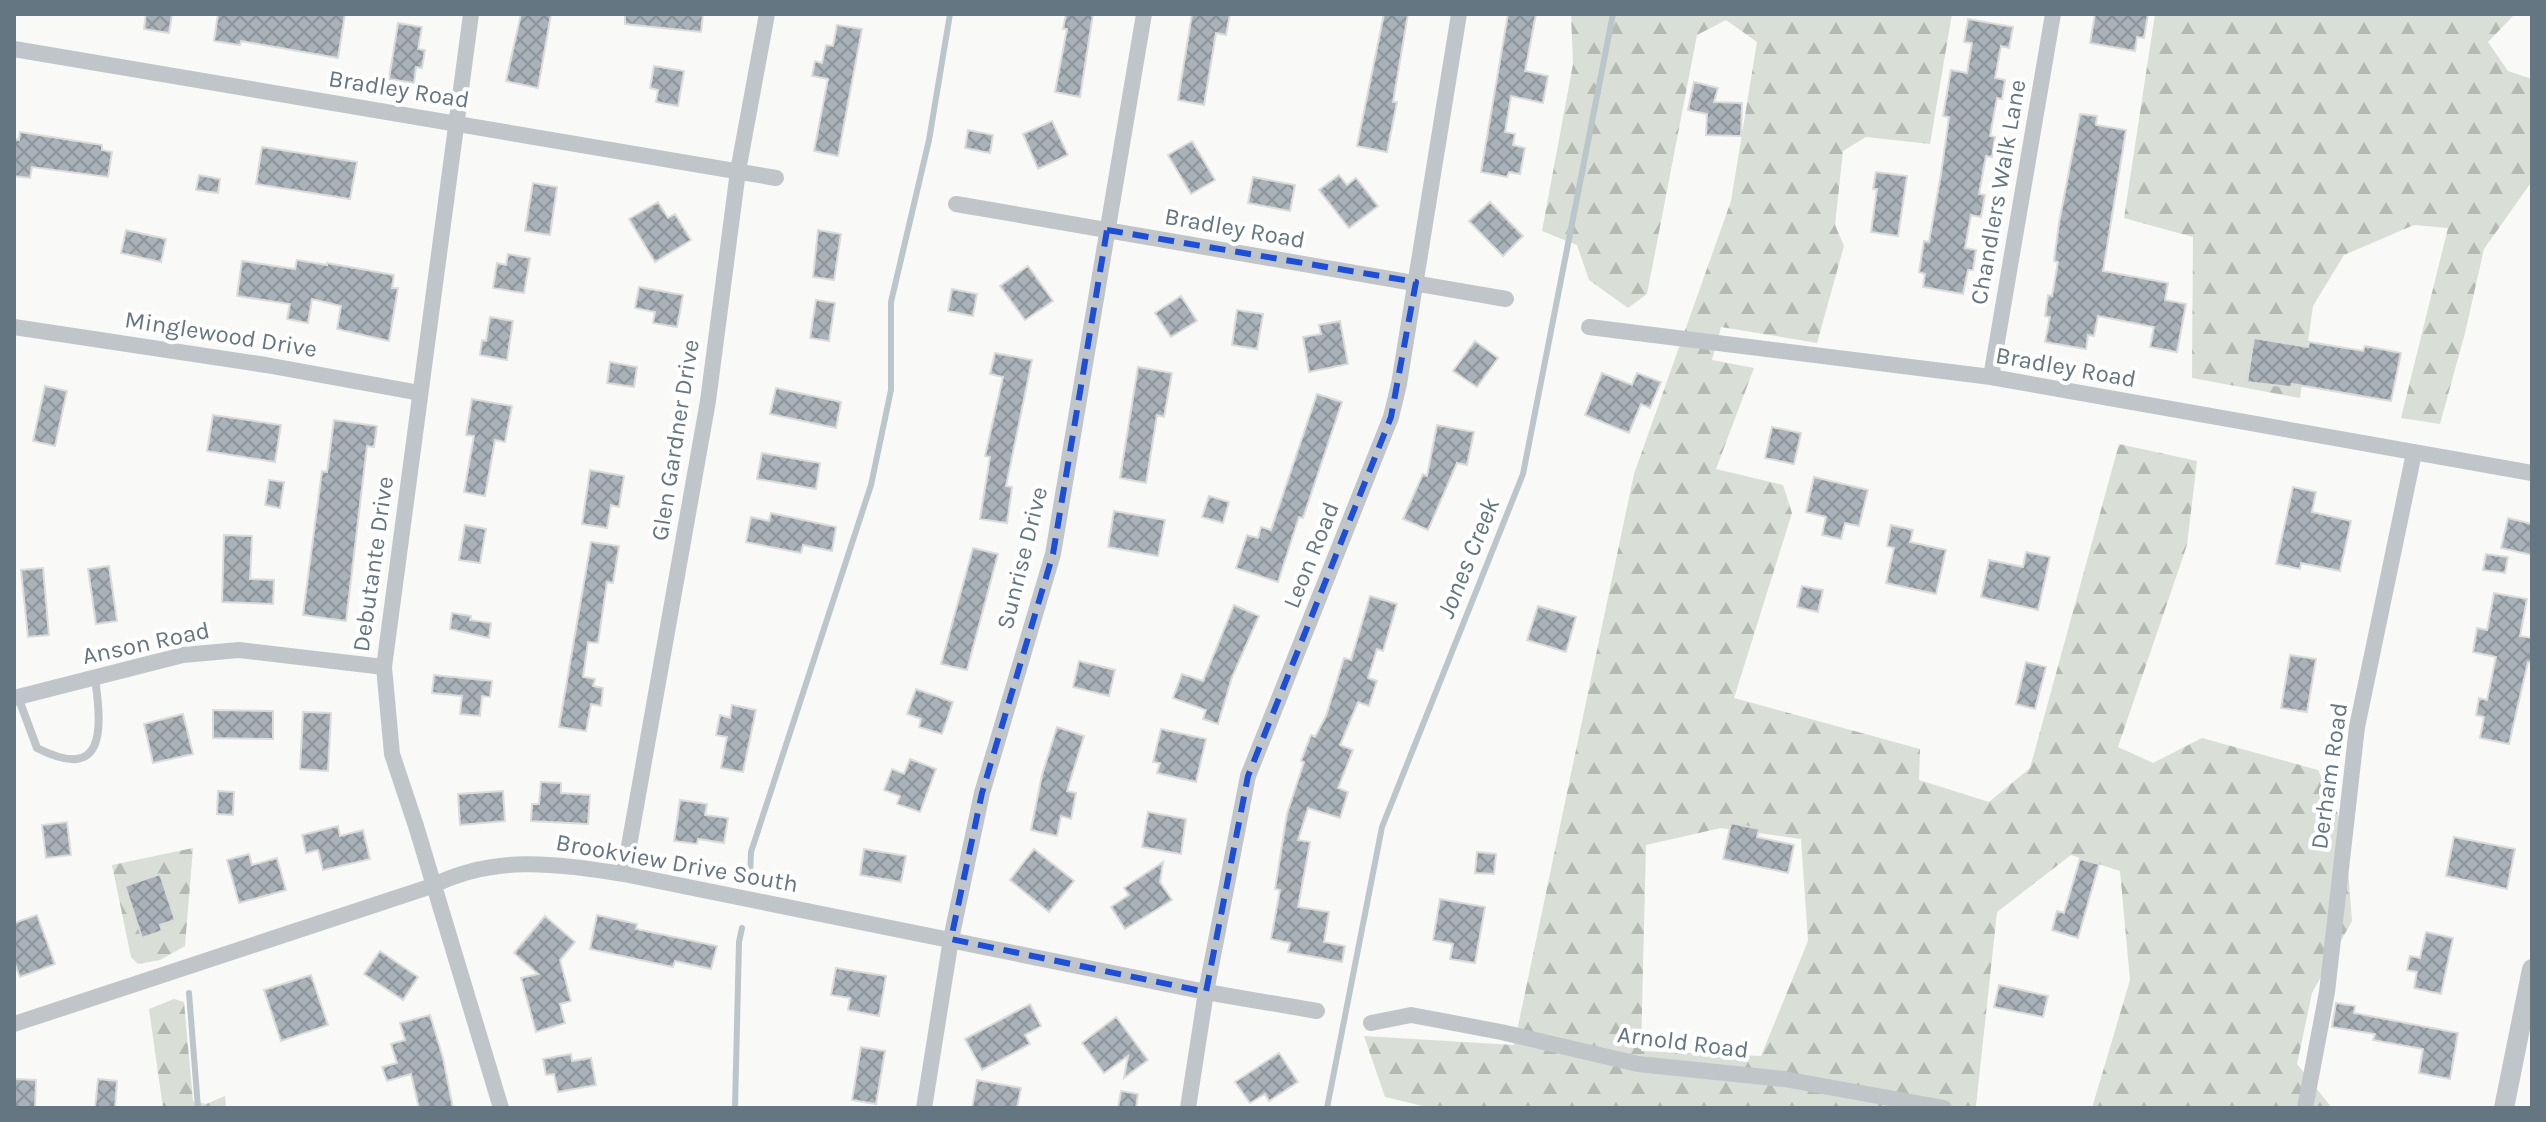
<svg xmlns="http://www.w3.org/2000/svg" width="2546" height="1122" font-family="Karla,sans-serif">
<defs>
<pattern id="forest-firs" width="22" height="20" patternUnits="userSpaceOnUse" patternTransform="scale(2)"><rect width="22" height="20" fill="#d9ded6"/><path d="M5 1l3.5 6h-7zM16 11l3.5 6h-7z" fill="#b4b9b3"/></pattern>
<pattern id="building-cross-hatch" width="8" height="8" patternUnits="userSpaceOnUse" patternTransform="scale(2)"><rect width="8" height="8" fill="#a9b2b8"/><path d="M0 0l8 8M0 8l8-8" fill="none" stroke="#8d959b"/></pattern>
</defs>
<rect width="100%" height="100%" fill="#f9f9f7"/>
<path fill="url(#forest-firs)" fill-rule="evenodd" d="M1571 14H1952L1930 144 1866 137 1843 151 1835 225 1844 246 1817 343 1721 327 1712 360 1754 368 1716 469 1783 485 1792 513 1734 698 1920 749 1919 780 1989 802 2030 768 2119 444 2197 461 2187 545 2118 747 2153 763 2202 738 2318 770 2345 830 2352 921 2312 993 2297 1064 2332 1108H2092L2130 980 2120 871 2071 855 1997 912 1976 1106 1983 1108H1431L1385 1097 1364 1036 1514 1045 1634 474 1731 201 1757 42 1726 20 1697 35 1647 294 1628 308 1589 280 1577 245 1542 231 1573 64ZM1721 828 1801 839 1808 941 1761 1056 1641 1051 1646 845Z
M2155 14H2515L2488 42 2508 71 2532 79 2530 184 2484 249 2465 333 2440 424 2401 418 2448 228 2414 225 2344 255 2313 306 2300 398 2192 378 2193 237 2124 218Z
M193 848 185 946 160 960 138 964 131 957 112 865Z
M174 999 184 1002 193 1101 206 1104 225 1096 226 1108H163L149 1009Z"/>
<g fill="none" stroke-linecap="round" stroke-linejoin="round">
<path stroke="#bac6ca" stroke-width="6" d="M750 878 751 852 871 485 891 390V302L929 140 950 14
M189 993 198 1108
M735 1108 739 942 742 928
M1327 1108 1382 827 1523 474 1613 14"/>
</g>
<path fill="url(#building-cross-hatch)" stroke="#dbdbd9" stroke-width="2" d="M146 14H172L169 33 144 29Z
M218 14H345L338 58 241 41 240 45 214 41Z
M521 14H551L538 88 506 81Z
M625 14H703L701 32 625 24Z
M1066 14H1093L1080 97 1055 92 1067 29H1063Z
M1192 14H1230L1226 35 1216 33 1204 105 1178 100Z
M1384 14H1408L1393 102H1397L1387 152 1357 146Z
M1508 14H1536L1525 71 1548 76 1543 103 1511 96 1505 132 1515 134 1513 145 1525 148 1520 174 1509 172 1507 177 1481 172Z
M2095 14H2148L2144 38 2137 37 2135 51 2090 43Z
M1968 19 2013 27 2009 48 2001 46 1995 78 2005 80 2002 99 1997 98 1990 136 1995 137 1992 157 1986 156 1979 194 1985 195 1981 217 1971 215 1965 248 1976 250 1973 270H1968L1963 294 1923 287 1925 274 1919 272 1924 241 1929 242 1941 174 1949 117 1943 116 1951 70 1967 73 1972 43 1964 42Z
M398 23 422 27 418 49 425 50 422 68 416 67 414 83 389 79Z
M837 25 862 29 838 156 814 151 828 79 812 76 815 61 822 63 826 45 833 46Z
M654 66 684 71 678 106 656 102 658 90 650 88Z
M1694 82 1718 88 1714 102 1742 103 1741 136 1706 135 1707 114 1688 110Z
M2080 114 2097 116 2096 125 2126 130 2103 271 2168 283 2165 300 2186 304 2177 352 2150 347 2154 327 2098 316 2094 336 2088 335 2086 349 2045 342 2050 317 2045 316 2048 295 2052 296 2058 262 2054 261 2059 223Z
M1052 121 1068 155 1038 169 1023 134Z
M968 130 993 135 990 153 965 148Z
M20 132 102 145V150L112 152 108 177 32 167 30 178 14 176V139L19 140Z
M1192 141 1215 180 1191 194 1168 155Z
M262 147 357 162 350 199 256 184Z
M1876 172 1907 176 1898 236 1871 232 1877 189H1873Z
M199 175 220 179 218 193 196 190Z
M1339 175 1347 185 1356 178 1378 206 1349 228 1319 190Z
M1253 177 1295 185 1290 211 1248 203Z
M533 183 557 187 550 235 525 231Z
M658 202 668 218 675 214 691 240 655 262 629 219Z
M1490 202 1523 236 1503 256 1469 221Z
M126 230 166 239 161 262 121 253Z
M818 230 841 234 834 280 813 277Z
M508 254 530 258 524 293 493 288 497 263 506 265Z
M297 260 327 265V263L394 275 392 288H398L389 341 337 329 341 306 312 299 308 323 287 319 290 304 237 296 242 261 295 269Z
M1028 266 1053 301 1025 320 1000 286Z
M639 287 683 295 677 327 653 323 655 312 635 308Z
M952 289 977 294 973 316 948 311Z
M1181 296 1197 321 1171 337 1155 313Z
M816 300 835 303 829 341 810 338Z
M1237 310 1263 314 1257 349 1232 345Z
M490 317 513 321 507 360 480 355 482 340 486 341Z
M1340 321 1348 364 1309 372 1303 337 1321 334 1319 325Z
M2254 338 2308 347 2309 342 2363 351 2365 346 2401 353 2391 401 2292 384 2291 387 2247 382Z
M1475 341 1498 358 1477 387 1453 371Z
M995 353 1032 360 1006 486 1012 487 1007 523 980 519 990 457 985 456 1003 377 990 374Z
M610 362 637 367 634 387 607 383Z
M1138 367 1172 373 1164 417 1157 415 1146 483 1120 478Z
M1602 373 1632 385 1637 373 1661 382 1650 408 1641 404 1629 433 1585 415Z
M45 386 67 391 55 446 33 441Z
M776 388 841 402 836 428 770 414Z
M1317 394 1342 402 1303 518 1299 517 1278 582 1236 568 1247 535 1258 538 1261 527 1271 530Z
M472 399 512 406 505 442 495 440 485 496 464 492 474 436 466 435Z
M213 415 281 425 275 462 207 451Z
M334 420 377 426 374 447 367 446 346 621 303 615 322 471 327 472Z
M1437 425 1474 432 1467 465 1457 463 1428 530 1403 519 1423 474 1427 476Z
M1772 427 1801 433 1794 464 1765 458Z
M762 453 820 463 816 489 757 479Z
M590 470 624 476 619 507 611 505 607 528 582 524Z
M1814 477 1868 490 1859 526 1845 523 1841 539 1822 535 1826 517 1806 512Z
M269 480 284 482 280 508 265 505Z
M2293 487 2316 492 2312 512 2351 521 2340 571 2301 563 2300 569 2276 564Z
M1209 496 1229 502 1223 523 1202 517Z
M1114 511 1165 520 1158 556 1108 547Z
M771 513 836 527 832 551 803 545 801 553 746 542 751 517 769 521Z
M2508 518 2532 524V555L2501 548Z
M465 525 486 529 480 563 459 560Z
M1891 525 1913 530 1910 542 1946 550 1936 594 1886 583 1894 548 1887 546Z
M224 535 252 536 250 579 274 580 273 604 222 602Z
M591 542 619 546 613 583 607 582 598 643 588 642 583 677 595 679 593 686 603 688 601 706 591 704 586 731 559 727Z
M973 548 998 554 967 670 941 664Z
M2026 552 2050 557 2038 610 1981 597 1989 560 2023 567Z
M2486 554 2508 557 2505 573 2483 570Z
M109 566 117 621 96 624 88 569Z
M43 568 49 635 28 637 21 570Z
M1802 586 1823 590 1818 612 1797 607Z
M2494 593 2527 599 2520 636 2532 638V663L2528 662 2509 744 2480 738 2484 717 2476 715 2479 698 2487 700 2496 657 2473 652 2477 628 2487 630Z
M1370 596 1397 604 1383 651 1377 649 1368 678 1377 681 1369 706 1358 702 1340 745 1353 750 1338 788 1348 792 1340 818 1308 808 1298 840 1310 842 1298 907 1329 912 1324 942 1345 946 1342 962 1288 952 1290 943 1271 939 1280 890 1275 889 1287 814 1304 762 1301 761 1311 735 1315 737 1326 716 1344 658 1351 660Z
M1234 605 1259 616 1232 677 1218 724 1203 719 1206 710 1173 698 1182 674 1203 681Z
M1538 606 1576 617 1566 652 1527 640Z
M452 613 471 616 470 620 491 623 489 638 450 629Z
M2290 655 2316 659 2307 712 2281 708Z
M1079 661 1115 670 1109 696 1073 687Z
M2026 662 2046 667 2035 709 2016 704Z
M434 675 492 681 490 697 482 696 480 716 460 714 462 696 432 693Z
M916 689 953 702 942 734 919 727 921 719 907 714Z
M732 705 756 710 743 772 721 768 727 737 716 735 720 715 730 718Z
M213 710 273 711V739L213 738Z
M303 712 331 713 328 771 300 769Z
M183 714 193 754 153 763 144 724Z
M1057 727 1084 736 1067 791 1076 793 1071 819 1061 816 1057 836 1031 830 1042 775Z
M1161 729 1206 739 1196 782 1157 773 1160 763 1153 762Z
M910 759 936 769 920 812 897 804 900 796 884 790 892 769 904 774Z
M541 782 561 783V793L590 795 588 824 531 821 532 804H539Z
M218 791 234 792 233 815 217 814Z
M503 791 505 821 460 825 458 794Z
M680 800 707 804 705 815 728 818 724 843 698 839 697 844 674 841Z
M1148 812 1186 819 1181 854 1142 847Z
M67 822 71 855 46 858 42 825Z
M1731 823 1759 829 1757 837 1794 845 1788 873 1723 859Z
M338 826 340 836 363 830 370 859 323 870 318 850 306 853 302 835Z
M2454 837 2515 849 2507 889 2446 876Z
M864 849 906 856 901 882 860 875Z
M1034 849 1074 881 1049 912 1010 880Z
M1477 852 1496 854 1494 874 1475 873Z
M249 854 252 865 277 858 286 890 239 903 227 860Z
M2080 859 2099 864 2078 938 2052 930 2057 911 2064 913Z
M1163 862 1160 882 1172 900 1125 929 1111 907 1129 895 1124 888Z
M160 874 175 920 160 925 162 931 142 938 125 886Z
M1440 899 1485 907 1475 963 1450 959 1453 944 1433 940Z
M37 915 55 964 20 977 14 962V923Z
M597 915 637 924 636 929 717 946 711 969 675 961 673 967 590 949Z
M545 916 575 942 560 960 571 1001 560 1004 565 1023 536 1032 521 978 538 974 514 953Z
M2426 932 2453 938 2441 994 2414 988 2417 972 2407 970 2410 956 2420 958Z
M380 951 418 977 403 1000 364 974Z
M836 968 886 976 879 1016 848 1010 850 998 831 995Z
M311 975 328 1025 281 1041 264 990Z
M1999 985 2048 996 2043 1017 1994 1007Z
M2336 1003 2355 1006 2354 1013 2458 1033 2450 1079 2419 1073 2423 1049 2373 1040 2375 1034 2332 1027Z
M1030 1004 1041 1026 1025 1035 1030 1044 982 1070 965 1039Z
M430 1015 443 1058 453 1108H419L411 1074 387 1081 382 1067 397 1063 391 1044 405 1040 400 1023Z
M1116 1017 1148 1060 1124 1078 1128 1056 1104 1073 1082 1043Z
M861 1047 885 1051 876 1104 852 1100Z
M1279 1053 1298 1082 1269 1101 1265 1094 1250 1103 1235 1082Z
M571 1054 572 1061 591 1058 596 1085 558 1092 554 1074 546 1075 543 1059Z
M14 1079 36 1080 35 1108H14Z
M98 1079 117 1081 115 1108H95Z
M977 1080 1021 1088 1017 1108H972Z
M1121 1091 1138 1094 1136 1108H1118Z"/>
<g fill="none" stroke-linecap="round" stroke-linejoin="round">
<path stroke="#c0c5c9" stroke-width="8" d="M18 697 37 748C106 783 102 729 95 678"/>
<path stroke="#c0c5c9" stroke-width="16" d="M471 14 384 667 392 754 416 826 501 1108
M14 49 776 178
M956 204 1506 299
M14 327 266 365 420 393
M1589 327 1991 377 2532 473
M1991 377 2053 14
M14 698 183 655 239 650 384 667
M624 874 708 401 738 171 767 14
M1371 1023 1411 1015 1501 1032 1638 1064 1784 1079 1944 1108
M14 1024 432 886C495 854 557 864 624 874L1206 992 1317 1011
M924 1108 951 939 982 793 1053 554 1144 14
M1188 1108 1206 992 1248 776 1391 417 1399 384 1459 14
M2305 1108 2327 992 2357 727 2414 453"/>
<path stroke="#c0c5c9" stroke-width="20" d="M2504 1108 2532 969"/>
</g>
<path fill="none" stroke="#1d4ed8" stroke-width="6" stroke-dasharray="16 10" stroke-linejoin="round" d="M1107 230 1416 282 1391 417 1248 776 1206 992 951 939 982 793 1053 554Z"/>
<g text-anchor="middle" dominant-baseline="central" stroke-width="8" stroke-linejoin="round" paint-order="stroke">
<g font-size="24" fill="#647681" stroke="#fff">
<text transform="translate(399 89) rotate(9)">Bradley Road</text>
<text transform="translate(1998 192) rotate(-80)">Chandlers Walk Lane</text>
<text transform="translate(1235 228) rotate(10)">Bradley Road</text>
<text transform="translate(221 334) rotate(9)">Minglewood Drive</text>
<text transform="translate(2066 367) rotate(10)">Bradley Road</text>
<text transform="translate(675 440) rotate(-81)">Glen Gardner Drive</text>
<text transform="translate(1311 555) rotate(-68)">Leon Road</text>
<text transform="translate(1022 558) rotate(-76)">Sunrise Drive</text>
<text transform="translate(373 564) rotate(-82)">Debutante Drive</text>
<text transform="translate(146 643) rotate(-12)">Anson Road</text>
<text transform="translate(2329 776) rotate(-82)">Derham Road</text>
<text transform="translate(677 863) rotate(10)">Brookview Drive South</text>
<text transform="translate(1683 1042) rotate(7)">Arnold Road</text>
</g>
<g font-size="26" font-style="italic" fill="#5f767c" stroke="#fff">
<text transform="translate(1468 558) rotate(-68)">Jones Creek</text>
</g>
</g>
<rect width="2546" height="1122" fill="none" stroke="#647681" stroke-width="32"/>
</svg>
